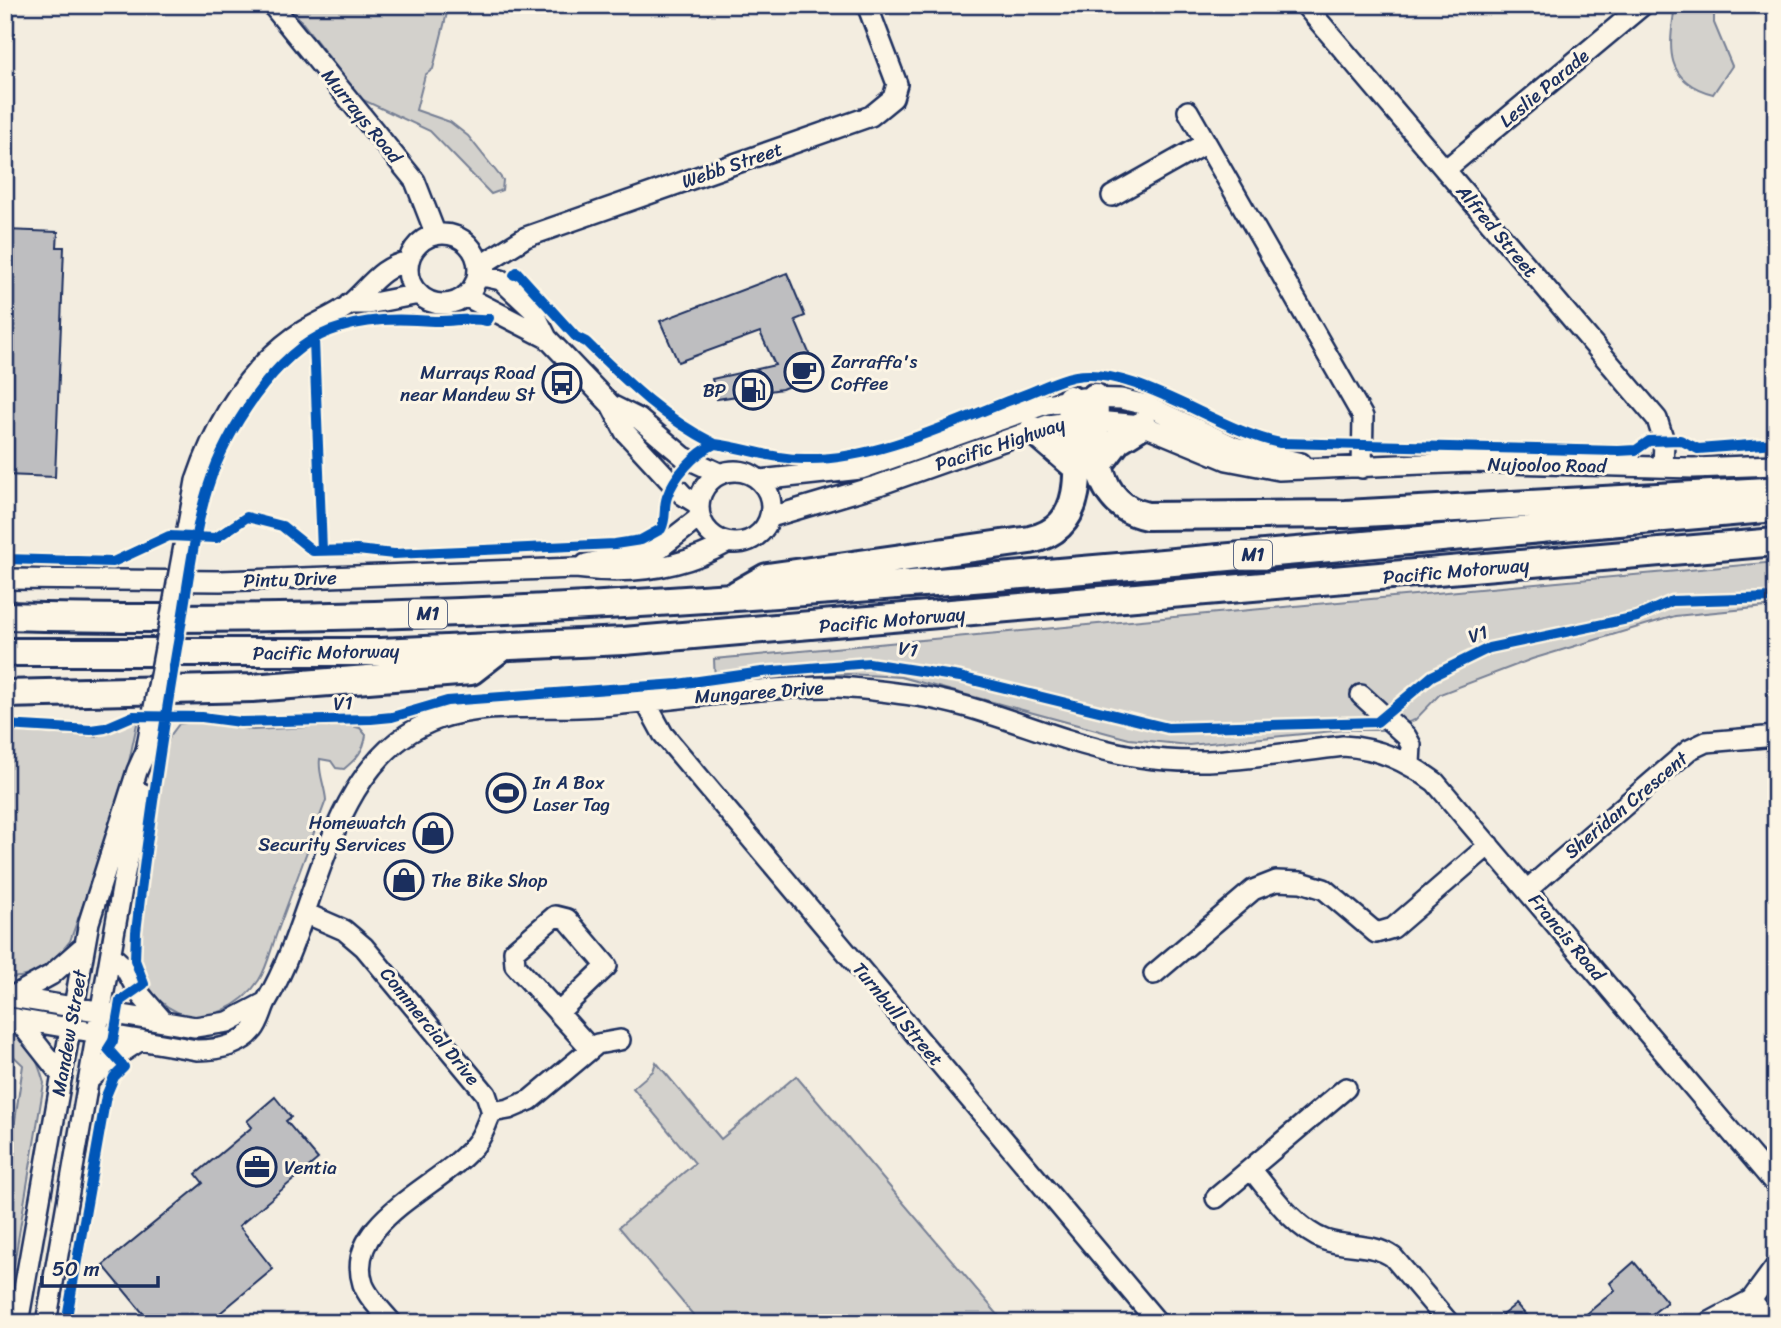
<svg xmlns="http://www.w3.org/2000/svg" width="1781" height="1328" font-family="Sriracha,sans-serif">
<rect width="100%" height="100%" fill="#f3ede0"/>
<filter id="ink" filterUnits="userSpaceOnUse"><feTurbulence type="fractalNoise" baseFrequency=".0143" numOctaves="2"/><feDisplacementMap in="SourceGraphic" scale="14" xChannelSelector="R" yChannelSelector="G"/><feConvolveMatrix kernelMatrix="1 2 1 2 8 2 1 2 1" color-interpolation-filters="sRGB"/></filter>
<g filter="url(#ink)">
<path fill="#d3d1cc" stroke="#778095" stroke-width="2" d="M289 5H449L433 69 425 75 416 110 450 122 468 136 503 180 502 190 491 194 430 131 361 99Z
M1675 5H1714V23L1732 66 1713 94C1663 81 1669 48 1675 5Z
M1776 562V606L1675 616 1532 659 1440 694 1415 720 1385 730H1344L1189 745 1129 739 901 677 847 674 715 682 714 659Z
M138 719 121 800 70 941C54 962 34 981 5 977V731L97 737 125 722Z
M202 721 252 730 348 725 360 728 366 735C364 751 356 759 344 769L336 768 331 761 320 759C318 773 325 786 326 800 310 843 294 887 278 930 272 945 268 966 259 980 243 1005 205 1026 177 1012 149 999 142 977 139 948L165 754 170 736 179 724Z
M5 1031C30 1040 37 1058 44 1083L5 1319V1191L23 1065 5 1048Z
M656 1062 721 1139 796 1076 1005 1323H700L619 1227 695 1163 633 1088 653 1071Z"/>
<path fill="#bebec0" stroke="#1b2f5e" stroke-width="2" d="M5 230 58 232 57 247H64L55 477 5 475Z
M787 273 805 316 795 320 818 374 782 389 717 399 712 379 775 365 760 332 678 362 660 321Z
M275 1097 291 1117 286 1121 318 1159 239 1226 273 1269 208 1323H151L103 1265 203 1183 196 1174 252 1127 247 1121Z
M1634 1262 1667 1302 1641 1323H1576L1615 1290 1610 1283Z
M1516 1304 1533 1323H1492Z"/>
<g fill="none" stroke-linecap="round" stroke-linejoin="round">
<g stroke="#1b2f5e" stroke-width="24">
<path id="minor" d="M272 5 415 181 436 235
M1305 5 1657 419 1664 441 1663 467
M1188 111 1363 417 1362 468
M1445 170 1643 5
M1112 196 1206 143
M408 269a35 35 0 1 1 70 0a35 35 0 1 1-70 0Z
M478 267 526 237 871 116 893 98 897 84 867 5
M478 275 501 280 533 310 547 338 611 405 625 432 683 495 699 505
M465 296 547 338
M349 304H368L419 294
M611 405 639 419 684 457 721 474
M699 507a36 36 0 1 1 72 0a36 36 0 1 1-72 0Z
M760 480 861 469 1046 404 1083 398 1121 399 1146 405 1235 447 1301 463
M196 481C215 425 246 372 294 337 311 324 334 317 350 304 370 287 380 267 409 261
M771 517 879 485 1048 425 1084 420 1142 425 1227 460 1279 470 1470 462 1693 468 1776 465
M586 564 660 548 700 517
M5 579 220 581 576 568C628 575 680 569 727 543
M1361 695 1406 736 1411 745 1410 764
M645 701 663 734 1158 1323
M1527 890 1689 750 1706 742 1776 736
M305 913 344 930 364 947 486 1094 492 1112C487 1121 484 1133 478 1141 447 1185 342 1219 363 1284 368 1298 383 1312 392 1323
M111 955 125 968 138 992 164 1022
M1154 974 1253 890 1276 881 1301 882 1324 889 1376 933 1393 928 1489 845
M5 996 195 1027 228 1022 266 1002
M11 997 51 975 84 946
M558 1013 607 966 567 919 555 916 514 951 515 965 591 1049
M5 1017 197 1050C216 1050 240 1046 253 1030 260 1022 262 1009 267 1000 320 911 327 758 438 719 488 702 548 710 600 706 679 700 758 686 837 687 862 688 887 692 911 695 989 705 1062 746 1140 757 1208 768 1275 754 1343 746 1379 748 1406 761 1435 782L1776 1185
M17 1019 62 1076
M88 1081 115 1057 141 1040
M492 1112 509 1109 530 1100 597 1044 620 1040
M1251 1169C1271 1193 1295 1229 1325 1240 1348 1248 1373 1243 1393 1257L1449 1323
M1216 1198 1346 1088
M1751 1300 1771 1323
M18 1323 89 922 137 771 146 751
M46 1323 124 877 142 793
M1708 1323 1751 1300 1776 1266"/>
</g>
<g stroke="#1b2f5e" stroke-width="32">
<path id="highway" d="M1095 397C1094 443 1092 505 1147 516L1345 514 1767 491 1776 495
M1033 430 1076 467
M1099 465 1118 440 1142 425
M737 594 767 577 1030 540C1096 526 1075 448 1070 399
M5 616C377 626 748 599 1118 567 1338 548 1557 528 1776 508
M5 652H380L624 641 1776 542
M5 694 252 688 471 671 502 647"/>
</g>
<use href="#minor" stroke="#fcf5e5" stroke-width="19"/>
<use href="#highway" stroke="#fcf5e5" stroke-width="26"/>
<g stroke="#1b2f5e" stroke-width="24" stroke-linecap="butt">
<path id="minor-bridge" d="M146 751 196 481"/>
</g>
<use href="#minor-bridge" stroke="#fcf5e5" stroke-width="19"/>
<g stroke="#fcf5e5" stroke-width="15">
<path id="cycleway" d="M514 275 517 272 576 337 586 342C628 383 662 417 715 444
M314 340 322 551
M5 559 113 562 169 536 216 538 247 517 282 526 313 551 357 550 394 554 615 544 641 540 661 529C667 518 663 508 667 497 674 476 695 453 715 444 747 448 774 460 809 459 881 459 954 421 1021 396 1038 390 1058 379 1076 376 1137 366 1218 431 1280 443L1618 451 1636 450 1649 441 1680 440 1698 449 1776 443
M5 725 91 730 105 728 133 716 202 717 240 722 371 719 392 717 447 701 678 684 762 672 869 663 960 677 1168 728 1377 722 1432 676 1489 648 1637 617 1672 601 1776 598
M66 1323 106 1096 114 1077 124 1067 108 1049 113 1041 120 1001 144 984 135 960 136 932C147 837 161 743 177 648 187 595 192 538 208 487 225 433 275 352 330 331 365 318 398 318 434 321 453 322 468 317 487 321L489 318"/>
</g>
<use href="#cycleway" stroke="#0057b8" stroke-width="10"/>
</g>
</g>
<defs>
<g id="cafe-ring" transform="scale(2.0125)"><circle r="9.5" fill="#fcf5e5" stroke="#1b2f5e" stroke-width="1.5"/><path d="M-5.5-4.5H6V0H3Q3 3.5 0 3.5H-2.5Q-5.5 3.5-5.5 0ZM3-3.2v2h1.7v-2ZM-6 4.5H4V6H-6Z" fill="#1b2f5e"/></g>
<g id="bus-ring" transform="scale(2.0125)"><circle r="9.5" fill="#fcf5e5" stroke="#1b2f5e" stroke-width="1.5"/><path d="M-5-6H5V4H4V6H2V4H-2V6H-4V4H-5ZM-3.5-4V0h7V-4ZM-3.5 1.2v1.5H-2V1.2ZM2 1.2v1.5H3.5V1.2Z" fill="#1b2f5e"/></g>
<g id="fuel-ring" transform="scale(2.0125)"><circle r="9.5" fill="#fcf5e5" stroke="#1b2f5e" stroke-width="1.5"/><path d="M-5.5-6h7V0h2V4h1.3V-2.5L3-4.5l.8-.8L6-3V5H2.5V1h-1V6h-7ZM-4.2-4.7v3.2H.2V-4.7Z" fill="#1b2f5e"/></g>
<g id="stadium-ring" transform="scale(2.0125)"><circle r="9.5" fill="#fcf5e5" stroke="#1b2f5e" stroke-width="1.5"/><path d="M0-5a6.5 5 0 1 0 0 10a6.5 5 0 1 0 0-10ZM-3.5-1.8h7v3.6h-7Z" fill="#1b2f5e"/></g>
<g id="shop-ring" transform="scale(2.0125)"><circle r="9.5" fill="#fcf5e5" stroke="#1b2f5e" stroke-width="1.5"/><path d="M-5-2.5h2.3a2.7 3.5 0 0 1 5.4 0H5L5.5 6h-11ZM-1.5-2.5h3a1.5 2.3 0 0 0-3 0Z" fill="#1b2f5e"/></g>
<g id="office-ring" transform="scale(2.0125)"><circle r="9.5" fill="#fcf5e5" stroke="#1b2f5e" stroke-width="1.5"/><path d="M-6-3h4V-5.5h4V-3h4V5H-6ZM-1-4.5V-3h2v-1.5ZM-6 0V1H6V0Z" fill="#1b2f5e"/></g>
</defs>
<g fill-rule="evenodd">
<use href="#cafe-ring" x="804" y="372"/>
<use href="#bus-ring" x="562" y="383"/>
<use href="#fuel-ring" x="753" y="390"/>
<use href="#stadium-ring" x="506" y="793"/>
<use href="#shop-ring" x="433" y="833"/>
<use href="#shop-ring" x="404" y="880"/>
<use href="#office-ring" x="257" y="1167"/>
</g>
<g text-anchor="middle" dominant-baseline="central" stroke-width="6" stroke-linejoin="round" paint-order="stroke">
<g fill="#fcf5e5" stroke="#5e6a86" stroke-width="2">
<rect x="1234" y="540.5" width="38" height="29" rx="5"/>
<rect x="409" y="599.5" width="38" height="29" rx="5"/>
</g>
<g font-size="18" font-weight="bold" fill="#1b2f5e">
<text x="1253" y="555">M1</text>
<text x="428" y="614">M1</text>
</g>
<g font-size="19" fill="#1b2f5e" stroke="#fcf5e5">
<text transform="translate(1544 88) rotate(-40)">Leslie Parade</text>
<text transform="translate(362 116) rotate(51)">Murrays Road</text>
<text transform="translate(732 165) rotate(-19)">Webb Street</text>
<text transform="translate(1497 231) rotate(50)">Alfred Street</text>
<text transform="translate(1000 444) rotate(-18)">Pacific Highway</text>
<text transform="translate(1547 465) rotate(1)">Nujooloo Road</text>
<text transform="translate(1456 571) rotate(-5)">Pacific Motorway</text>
<text transform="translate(290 579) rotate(-2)">Pintu Drive</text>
<text transform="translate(892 620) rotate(-5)">Pacific Motorway</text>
<text transform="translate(1478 634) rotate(-19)">V1</text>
<text transform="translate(908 649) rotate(8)">V1</text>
<text transform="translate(326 652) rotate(-1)">Pacific Motorway</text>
<text transform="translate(759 692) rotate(-4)">Mungaree Drive</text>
<text transform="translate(343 703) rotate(-3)">V1</text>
<text transform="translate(1626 805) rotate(-40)">Sheridan Crescent</text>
<text transform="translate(1567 937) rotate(50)">Francis Road</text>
<text transform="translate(898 1014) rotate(50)">Turnbull Street</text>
<text transform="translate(430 1026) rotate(51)">Commercial Drive</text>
<text transform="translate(69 1033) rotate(-80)">Mandew Street</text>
</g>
<g font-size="19" fill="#1b2f5e" stroke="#fcf5e5" text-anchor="start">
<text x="831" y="361">Zarraffa's<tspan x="831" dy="22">Coffee</tspan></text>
<text x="535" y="372" text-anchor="end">Murrays Road<tspan x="535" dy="22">near Mandew St</tspan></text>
<text x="726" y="390" text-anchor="end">BP</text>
<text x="533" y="782">In A Box<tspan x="533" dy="22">Laser Tag</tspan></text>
<text x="406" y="822" text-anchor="end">Homewatch<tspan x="406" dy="22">Security Services</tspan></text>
<text x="431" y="880">The Bike Shop</text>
<text x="284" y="1167">Ventia</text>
</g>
</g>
<rect width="1781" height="1328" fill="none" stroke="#fcf5e5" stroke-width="28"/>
<rect x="14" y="14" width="1753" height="1300" fill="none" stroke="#1b2f5e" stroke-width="2.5" filter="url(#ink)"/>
<path d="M42 1276v10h116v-10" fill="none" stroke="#1b2f5e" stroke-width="3.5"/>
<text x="52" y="1276" font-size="21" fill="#1b2f5e" stroke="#fcf5e5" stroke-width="5" paint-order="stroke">50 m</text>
</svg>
